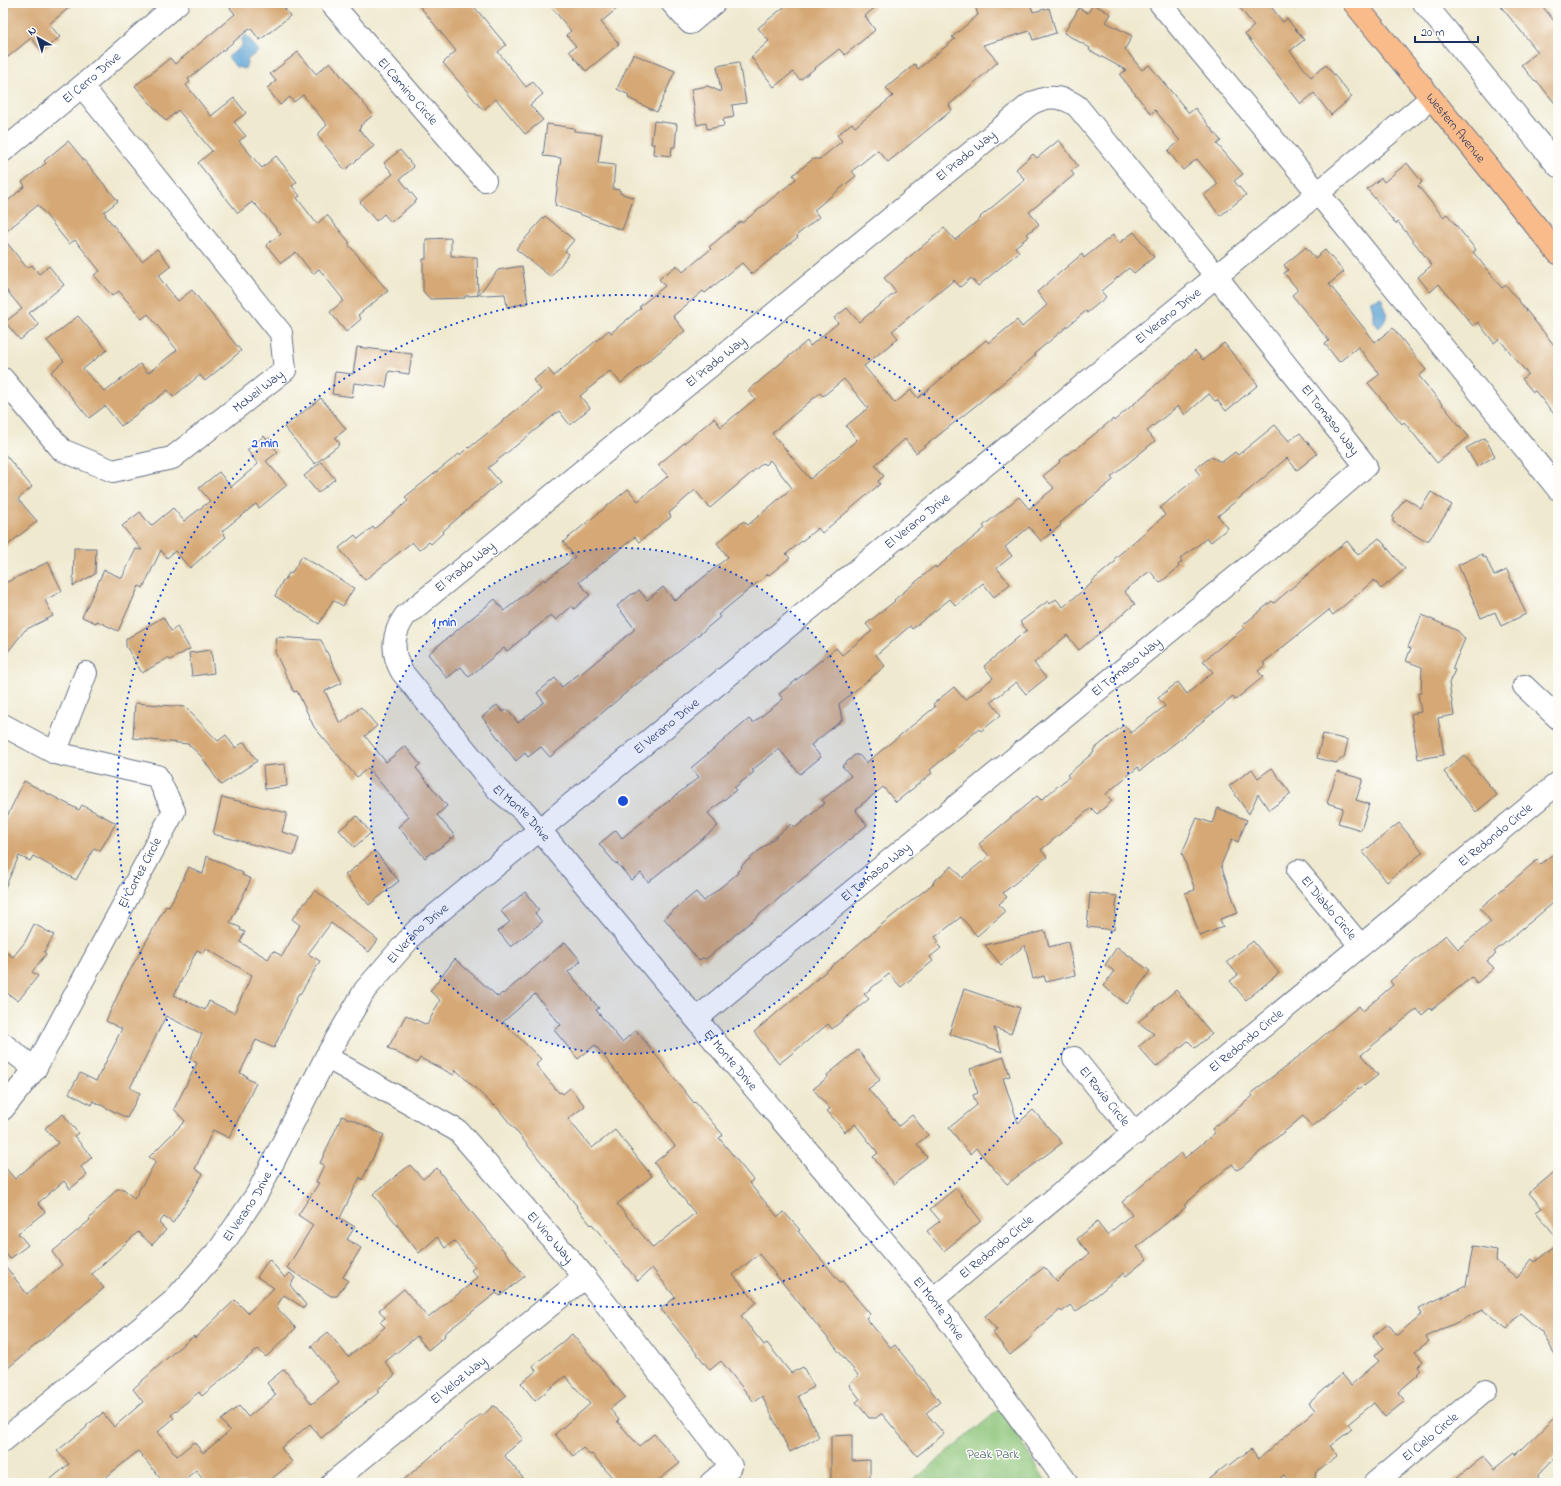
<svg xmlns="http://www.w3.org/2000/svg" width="1561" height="1486" font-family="'Indie Flower',sans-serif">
<rect width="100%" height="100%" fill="#fdfcf7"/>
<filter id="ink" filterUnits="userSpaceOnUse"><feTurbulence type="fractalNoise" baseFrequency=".025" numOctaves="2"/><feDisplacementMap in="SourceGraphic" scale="8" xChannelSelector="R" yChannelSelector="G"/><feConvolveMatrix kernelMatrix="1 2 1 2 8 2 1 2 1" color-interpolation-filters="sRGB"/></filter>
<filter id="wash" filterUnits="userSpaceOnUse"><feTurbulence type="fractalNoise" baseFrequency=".012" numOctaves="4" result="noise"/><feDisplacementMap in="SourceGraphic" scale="16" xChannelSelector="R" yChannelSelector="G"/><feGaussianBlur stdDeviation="0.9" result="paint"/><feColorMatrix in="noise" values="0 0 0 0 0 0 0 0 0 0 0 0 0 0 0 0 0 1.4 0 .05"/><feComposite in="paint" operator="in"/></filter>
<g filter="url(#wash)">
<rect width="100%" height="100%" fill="#efe9cf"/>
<path fill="#8bc478" stroke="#537a6b" d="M1001 1408 1047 1483H910Z"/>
<path fill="#60a5d5" stroke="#3e6a9a" d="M246 35 259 51 248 59 245 69 236 67 228 57 242 46V38Z
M1381 297C1386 311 1391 316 1379 328L1373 320V310L1370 301Z"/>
<g id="blocks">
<path fill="#d5a874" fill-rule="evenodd" d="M3 3H75L49 24 60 37 42 51 31 38 3 61Z
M226 3H281L290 16 260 40 251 29 248 30 188 79 190 82 186 85 211 116 234 98 246 113 234 122 246 136 239 141 262 168 276 156 297 182 292 186 300 196 297 198 317 224 327 215 350 243 348 244 388 291 358 315 361 319 346 332 330 312 343 301 342 298 319 269 313 274 296 252 281 263 266 245 281 234 255 204 254 205 252 202 238 213 198 163 212 151 178 110 166 121 135 86 170 58 175 64 235 14Z
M417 3H471L506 45 498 52 526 87 533 82 543 94 530 105 543 120 525 134 496 99 483 110 443 63 456 51Z
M548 3H624L601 22 619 44 586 71 569 51 576 46 566 35 571 31Z
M789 3H880L865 16 875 30 845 55 839 49 800 80 793 72 774 87 751 57 769 41 758 28Z
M974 3H1030L1033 12 1049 8 1056 33 1033 40 1030 31 983 45 998 62 949 105 952 110 888 162 878 150 852 171 856 176 814 210 819 217 797 235 798 237 752 274 742 263 705 293 703 291 673 316 685 331 621 383 610 371 580 396 590 408 570 425 559 411 488 468 500 482 459 517 443 531 444 532 431 544 429 542 419 550 412 542 365 580 339 548 355 535 358 539 373 527 374 529 408 501 405 497 459 454 460 455 468 447 469 448 541 390 533 380 548 369 554 376 609 330 611 333 641 308 639 307 665 286 659 279 677 265 683 272 711 249 709 247 741 221 742 223 796 179 793 175 813 159H820L842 141 837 135 852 123 855 127 893 96 886 88 915 64 918 69 955 39 952 37 978 15Z
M1236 3H1268L1283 22 1287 19 1304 40 1290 51 1311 77 1326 65 1352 97 1331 115 1314 93 1301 104 1245 34 1254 26Z
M1498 3H1540L1558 26V107L1537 81 1536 82 1521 65 1538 52Z
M1093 4 1111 14 1106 22 1132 36 1125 49 1142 70 1149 65 1189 113 1195 108 1221 141 1217 144 1243 174 1234 181 1246 195 1220 216 1204 195 1218 184 1197 159 1183 170 1168 151 1180 141 1155 110 1151 114 1120 75 1126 70 1089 50 1090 48 1064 33 1079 8 1088 13Z
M298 52 316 74 330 62 373 115 360 126 361 127 359 129 374 146 345 170 317 135 327 125 303 95 294 102 290 97 280 105 267 88 276 81 270 74Z
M633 54 675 71 657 112 628 98 629 95 617 89Z
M739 62 746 103 732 105 734 117 723 119 724 126 707 129 706 123 697 125 691 89 708 86 721 92 717 66Z
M654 121 677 124 675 147H672L671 156 653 154 654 144H651Z
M547 124 574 128V131L602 134 598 163 615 165 613 189 620 190V193L634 198 622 230 555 205 561 158 543 156Z
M1059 140 1078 166 1071 171 1074 175 1029 212 1039 224 1027 234 1029 236 1015 247 1019 252 978 286 971 278 960 287 954 280 892 331 898 338 864 366 895 403 911 390 918 398 953 369 952 368 986 340 989 343 1017 320 1022 327 1047 305 1037 292 1082 254 1084 258 1113 235 1119 243 1134 232 1154 257 1134 273 1129 268 1101 291 1106 297 1087 313 1086 311 1034 354 1036 355 974 407 916 453 905 439 875 465 884 476 878 481 880 484 822 533 818 528 786 554 790 558 769 575 768 574 718 615 720 617 683 648 628 691 550 757 541 747 528 757 525 753 516 761 482 717 497 705 503 712 507 709 518 723 544 702 537 693 555 678 562 687 580 673 581 674 635 629 617 606 633 593 634 594 639 590 647 600 663 587 675 601 728 557 717 543 744 521 748 525 792 488 770 460 765 465 763 463 710 508 695 490 669 513 671 517 639 542 635 537 579 582 590 595 574 609 572 606 556 620 551 615 507 651 504 648 469 677 461 667 447 678 428 654 495 599 504 611 544 579 545 581 575 557 563 542 628 489 638 501 668 476 658 465 714 418 721 427 755 399 748 391 807 341 810 346 838 323 834 318 847 308 859 322 896 292 884 278 944 228 955 240 981 218 980 217 1025 180 1016 169 1033 154 1037 158ZM844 379 868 408 846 426 857 440 810 479 772 433 820 393 823 396Z
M68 141 118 201 104 212 106 214 105 215 142 261 157 249 171 266 158 276 178 301 192 290 241 351 205 381 200 375 173 397 168 390 121 426 105 406 89 418 51 372 64 361 47 341 78 316 107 350 83 369 105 392 140 364 148 373 177 350 148 314 142 319 119 291 112 296 94 275 100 271 75 240 69 244 38 205 3 234V205L25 186 22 182 46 163 44 161Z
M400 150 414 167 400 179 417 200 391 222 384 214 376 221 360 202 393 174 384 163Z
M1407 163 1422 182 1418 186 1443 217 1447 214 1476 250 1473 252 1502 288 1506 285 1558 350V419L1535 391 1533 392 1522 379 1528 374 1499 339 1494 343 1478 322 1473 326 1439 284 1430 292 1418 277 1432 265 1398 222 1396 224 1367 189 1381 178 1384 182Z
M545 216 574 240 565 251 569 254 551 277 516 249Z
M3 238 27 268 32 265 39 274 49 266 64 285 29 313 39 325 20 340 5 322 22 309 3 286Z
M451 238V256H455V257H477L478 295 498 270 522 266 528 303 507 307 505 294 465 296V298L430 299 423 291V259H426V239Z
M1306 247 1315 258 1325 250 1344 272 1329 284 1375 342 1393 328 1426 370 1419 376 1469 437 1437 463 1404 422 1402 424 1368 383 1380 374 1358 347 1339 362 1325 344 1329 341 1292 295 1298 290 1284 273 1288 270 1284 265Z
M1224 343 1258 385 1226 411 1217 400 1215 401 1209 394 1185 415 1178 406 1147 431 1155 441 1111 477 1113 480 1060 523 1061 525 1041 541 1029 527 1005 547 1012 556 997 568 1010 584 994 597 983 583 956 606 950 599 912 629 910 626 876 655 885 666 839 704 842 720 811 745 821 757 800 774 779 749 752 770 754 772 734 788 736 790 708 813 718 826 648 882 641 873 631 880 617 863 616 864 599 844 616 830 622 838 699 777 691 768 749 719 753 723 783 699 779 694 836 648 842 655 872 631 866 624 895 601 894 600 935 566 936 568 985 528 983 526 1019 497 1029 509 1054 488 1043 476 1060 462 1059 461 1074 449 1075 450 1113 419 1114 421 1195 351 1203 360Z
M357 347 412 354 409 374 389 371 386 387 354 383 352 397 332 394 335 372 353 374Z
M321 398 346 429 335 438 340 444 315 464 284 427Z
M1275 425 1289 441 1300 433 1317 454 1297 470 1287 458 1218 516 1228 528 1211 542 1207 538 1180 559 1182 562 1178 565 1179 567 1160 583 1150 571 1124 591 1135 604 1079 650 1067 635 1034 663 1046 678 1026 694 1016 682 991 702 1001 715 981 731 979 729 930 770 932 773 896 802 883 787 856 809 857 810 856 811 867 825 711 955 706 959 702 958 699 961 664 918 696 892 704 901 738 873 737 872 742 867 741 866 791 824 795 828 825 803 822 800 851 776 842 766 856 754 857 756 859 755 866 763 935 707 933 704 954 687 965 700 993 678 984 666 1027 630 1020 622 1048 601 1050 604 1056 599 1063 607 1092 583 1091 582 1116 561 1114 559 1165 515 1160 508 1200 475 1195 469 1211 457 1222 462 1235 452 1238 455Z
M264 436 278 452 266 461 287 485 259 508 256 504 222 531 226 537 190 568 175 551 167 558 161 550 143 588 139 586 118 631 97 621 96 623 82 617 104 570 122 578 136 549 142 550 122 526 140 512 151 526 173 508 184 521 210 501 199 488 219 472 231 487 258 464 247 450Z
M1485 438 1495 456 1477 467 1466 448Z
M3 452 32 487 18 499 37 521 3 549Z
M321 462 335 479 318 493 304 476Z
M1431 492 1452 505 1429 540H1423L1393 522V516L1405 498 1421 508Z
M1379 538 1405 569 1381 589 1374 580 1333 615 1329 610 1263 663 1265 665 1258 671 1263 677 1235 700 1233 697 1140 771 1138 767 1106 794 1112 801 1097 814 1091 808 1041 850 1047 857 1003 893 1007 897 999 904 1005 912 977 936 961 917 935 937 939 942 937 944 941 948 930 957 933 961 901 987 889 974 864 994 869 999 832 1029 828 1024 779 1064 754 1032 881 925 934 883 933 882 952 866 962 878 989 856 979 844 1037 796 1041 800 1069 777 1067 775 1094 752 1093 750 1124 725 1131 733 1165 706 1158 698 1178 682 1187 694 1213 672 1203 661 1244 628 1242 626 1272 601 1274 603 1347 541 1358 555Z
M74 548H96L95 574 73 586Z
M1482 554 1484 558 1486 557 1494 576 1507 570 1526 614 1501 626 1495 612 1481 618 1458 565Z
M302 556 354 588 343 606 333 600 319 624 275 596 283 580 284 581 289 573 291 574Z
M48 562 62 591 45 600 53 616 25 630 3 658V584Z
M1422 615 1458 631 1465 639 1452 669 1455 670 1449 683 1454 715 1438 718 1444 755 1418 759 1411 714 1421 712 1418 693H1421L1422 667 1406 661 1411 648 1408 647Z
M163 617 171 631 177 627 190 649 170 660 168 658 142 673 126 646V639Z
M277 637 321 640 342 683 325 691 340 724 361 707 377 726 365 736 386 762 405 746 420 764 416 768 447 806 437 815 455 836 433 853 432 852 425 858 398 827 409 817 368 768 357 777 342 760 314 727 297 691 294 692 275 652Z
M211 650 214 673 192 676 189 653Z
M135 703 185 707 218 741 226 735 235 748 244 742 257 761 221 785 201 756 188 744 133 738Z
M1323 734 1348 740 1344 757 1336 763 1317 758Z
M1464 755 1497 795 1476 812 1444 772Z
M285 764 287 786 265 789 263 766Z
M1272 768 1291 794 1269 810 1258 794 1249 814 1229 786 1252 769 1258 778Z
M1337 772 1363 779 1356 800 1369 804 1361 830 1338 823 1343 808 1327 803Z
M24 781 79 810 82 805 116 823 100 851 94 848 76 880 33 856 30 861 19 856 3 892V825Z
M222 797 287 813 282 832 299 837 294 855 213 834Z
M1218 808 1247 820 1238 842 1232 839 1221 865 1238 913 1220 919 1223 927 1200 936 1185 893 1195 890 1182 853 1197 818 1212 823Z
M357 816 371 833 354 847 339 830Z
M1399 823 1423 852 1387 882 1363 852Z
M1558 850V899L1494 952 1496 954 1487 961 1494 968 1477 983 1472 977 1431 1010 1430 1008 1422 1015 1417 1009 1361 1055 1378 1075 1364 1086 1363 1085 1312 1127 1303 1116 1242 1167 1237 1170 1232 1164 1184 1205 1186 1207 1137 1247 1147 1259 1126 1276 1124 1273 1076 1312 1070 1305 1062 1312 1060 1310 1031 1335 1032 1337 1010 1355 993 1333 997 1330 985 1316 1044 1267 1057 1281 1089 1254 1077 1239 1097 1222 1107 1235 1132 1214 1122 1202 1181 1153 1185 1158 1215 1133 1212 1129 1253 1096 1251 1093 1292 1062 1359 1006 1363 1011 1393 985 1390 981 1446 935 1458 949 1491 922 1480 908 1537 860 1541 864Z
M375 851 399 881 369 905 345 875Z
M207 856 243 873 242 875 251 879 230 923 241 928 240 930 245 932 240 942 268 959 273 951 282 956 300 925 292 919 315 890 378 940 369 952 331 923 308 954 320 961 300 994 299 993 274 1048 256 1040 240 1073 247 1076 246 1078 256 1083 229 1138 213 1130 195 1169 203 1174 173 1223 164 1217 159 1223 166 1230 152 1245 138 1232 92 1274 104 1288 3 1372V1263L27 1294 62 1265 52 1252 90 1220 89 1219 117 1189H124L134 1199 156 1161 149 1157 185 1121 174 1109 197 1063 190 1059 202 1034 166 1016 130 1088 140 1093 127 1118 93 1101 92 1105 69 1093 80 1073 96 1081 117 1040H116L122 1029 106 1021 123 983 166 906 169 907 189 867 203 874ZM205 948 252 975 234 1013 209 1001 205 1010 174 995 197 950 203 953Z
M525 892 539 910 535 913 542 922 511 947 498 931 510 922 501 911Z
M1090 893 1117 896 1114 930 1087 927Z
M34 924 54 935 44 952 46 954 32 972 38 976 18 1001 3 990V950L13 957 25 942Z
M1045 931 1049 947 1068 942 1075 975 1046 982 1044 976 1033 979 1025 945 1001 965 985 945Z
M1253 941 1279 973 1246 1000 1230 981 1238 975 1227 962Z
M565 942 581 961 568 972 599 1008 596 1010 622 1042 636 1030 694 1103 695 1102 723 1135 719 1138 753 1180 749 1183 778 1217 784 1212 800 1230 798 1231 840 1282 842 1281 870 1314 866 1318 891 1348 895 1345 940 1402 926 1413 944 1434 917 1456 882 1414H881L876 1418H869L856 1402 860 1399 849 1385 858 1375 759 1254 733 1275 756 1302 741 1316 764 1345 767 1343 791 1373 803 1367 814 1387 798 1396 819 1437 790 1452 762 1396 754 1402 721 1361 710 1370 661 1309 675 1297 652 1268 638 1281 592 1224 591 1225 576 1207 577 1206 495 1105 494 1106 456 1070 454 1075 420 1058 417 1063 388 1048 406 1015 427 1025 440 1000 430 991 455 959 498 997 502 993 503 994ZM535 994 561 1025 554 1030 578 1059 595 1045 675 1146 654 1163 695 1213 653 1248 617 1204 652 1176 615 1130 592 1148 568 1119 585 1106 570 1088 563 1094 561 1092 559 1093 536 1065 541 1059 503 1022Z
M1117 947 1150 971 1127 1004 1103 986 1114 971 1105 965Z
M964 989 1020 1008 1011 1034 994 1028 1002 1052 949 1034Z
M1176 990 1212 1034 1195 1048 1188 1041 1156 1067 1138 1047 1154 1034 1138 1022Z
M858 1050 880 1080 868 1089 899 1126 912 1115 928 1135 917 1144 927 1157 894 1184 873 1157 878 1153 855 1124 845 1132 827 1111 830 1109 813 1089 828 1077 827 1075Z
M1004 1057 1010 1076 1003 1078 1018 1123 1033 1110 1062 1143 1007 1184 976 1148 970 1154 949 1128 977 1105 973 1095 978 1093 970 1069Z
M63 1114 78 1133 74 1136 92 1157 81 1167 87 1175 70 1189 64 1181 38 1203 45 1212 18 1233 28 1245 10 1259 3 1250V1165L15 1179 58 1143 45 1128Z
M342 1116 350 1120 351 1119 384 1135 362 1180 360 1177 340 1218 355 1227 347 1239 361 1248 343 1277 348 1280 337 1296H331L287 1268 313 1225 298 1215 319 1183 316 1182 324 1165 320 1163Z
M410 1165 423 1179 437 1168 450 1186 525 1276 500 1296 496 1293 444 1334 445 1336 428 1350 417 1336 385 1362 395 1375 377 1390 379 1392 321 1438 310 1424 281 1448 292 1462 267 1483H207L196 1470 181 1483H164L138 1451 99 1483H46L69 1464 57 1451 86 1428 87 1425 103 1413 114 1427 143 1402 133 1389 175 1351 194 1336 195 1338 235 1300 248 1313 274 1288 257 1277 269 1259 285 1278 290 1273 295 1278 290 1285 306 1305 304 1308 284 1295 276 1307 296 1328 266 1357 258 1349 202 1396 199 1392 171 1415 174 1418 158 1432 177 1456 194 1442 203 1453 230 1431 221 1420 239 1406 248 1417 276 1395 267 1383 284 1369 312 1404 339 1382 311 1346 328 1332 348 1357 385 1327 380 1322 385 1318 379 1310 404 1289 428 1318 468 1286 477 1277 471 1270 475 1267 454 1241 445 1248 437 1237 419 1253 373 1194Z
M1558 1169V1239L1536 1212 1542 1208 1529 1193Z
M956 1188 981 1221 944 1251 927 1231 940 1221 930 1209Z
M1558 1243V1360L1542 1332 1520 1313 1507 1329 1483 1310 1426 1337 1429 1341 1415 1352 1423 1361 1418 1366 1421 1370 1417 1374 1418 1375 1398 1392 1405 1401 1385 1417 1374 1403 1348 1424 1352 1429 1330 1446 1338 1455 1315 1474 1316 1476 1307 1483H1290L1284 1475 1274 1483H1205L1228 1464 1230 1465 1251 1449 1259 1459 1315 1410 1309 1403 1342 1374 1351 1385 1379 1361 1374 1356 1384 1348 1373 1336 1388 1324 1397 1335 1422 1314 1419 1308 1466 1286 1473 1246 1497 1250 1496 1261 1517 1278 1532 1259 1535 1262Z
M572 1334 625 1397 610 1409 619 1420 617 1421 639 1446 654 1434 655 1435 680 1463 655 1483H617L592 1454 590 1455 583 1448 573 1456 555 1434 590 1404 565 1376 535 1401 521 1383 536 1371 533 1366Z
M493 1406H495L523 1439 504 1455 527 1483H400L481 1414 482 1416Z
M1558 1414V1454L1537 1476 1538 1483H1451L1484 1456 1495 1469 1515 1453 1516 1455Z
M852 1435V1461L870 1460V1483H831V1436Z"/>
</g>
</g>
<g filter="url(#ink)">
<use href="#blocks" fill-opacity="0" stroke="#657086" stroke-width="1"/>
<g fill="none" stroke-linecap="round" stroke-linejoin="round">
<g stroke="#657086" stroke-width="24">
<g id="minor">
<path id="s1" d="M331 3 485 180"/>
<path d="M672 3 690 23 714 3"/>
<path d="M1160 3 1318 193 1558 489"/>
<path d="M1424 3 1558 166"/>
<path id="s2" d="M3 151 82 86 178 3"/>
<path id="s3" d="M3 379 62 450 113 471 172 458 285 370 281 333 82 86"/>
<path d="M1524 686 1558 718"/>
<path d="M3 725 55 753 157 776 174 811 35 1069 3 1109"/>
<path d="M55 753 86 673"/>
<path id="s4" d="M1298 871 1360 945"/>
<path id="s5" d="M696 1019 1264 554 1366 466 1216 276 1077 106C1061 95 1046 95 1029 105L405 616C392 634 391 653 402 672L498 790 525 812 696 1019 933 1299 1067 1483"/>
<path d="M3 1044 35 1069"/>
<path id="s6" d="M326 1057 458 1131 585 1277 731 1466 711 1483"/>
<path id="s7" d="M1074 1058 1135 1134"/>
<path id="s8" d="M933 1299 1558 783"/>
<path id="s9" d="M3 1441 172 1302 221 1247 257 1194 326 1057 365 990 416 931 1318 193 1431 98"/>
<path id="s10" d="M332 1483 585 1277"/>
<path id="s11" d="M1375 1483 1486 1390"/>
</g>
</g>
<g stroke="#657086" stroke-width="24">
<g id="major">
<path id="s12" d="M1354 3 1558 253"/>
</g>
</g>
<use href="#minor" stroke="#fff" stroke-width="22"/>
<use href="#major" stroke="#fabb8b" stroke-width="22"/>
</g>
</g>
<circle cx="623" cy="801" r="253" fill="#1d4ed8" fill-opacity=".12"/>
<g fill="none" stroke="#1d4ed8" stroke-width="2" stroke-dasharray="2 4">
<circle cx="623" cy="801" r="253"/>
<circle cx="623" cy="801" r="506"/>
</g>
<g text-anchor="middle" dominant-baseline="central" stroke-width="3" stroke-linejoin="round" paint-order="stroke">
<g font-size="13" fill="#1b2f5e" stroke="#fdfcf7">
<text stroke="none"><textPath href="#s2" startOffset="115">El Cerro Drive</textPath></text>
<text stroke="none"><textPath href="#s1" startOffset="117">El Camino Circle</textPath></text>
<text stroke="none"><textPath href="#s12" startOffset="161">Western Avenue</textPath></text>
<text transform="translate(966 156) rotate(-39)">El Prado Way</text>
<text stroke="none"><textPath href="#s9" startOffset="1637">El Verano Drive</textPath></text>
<text transform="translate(716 362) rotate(-39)">El Prado Way</text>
<text stroke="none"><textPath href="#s3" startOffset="317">McNeil Way</textPath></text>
<text transform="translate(1330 420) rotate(52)">El Tomaso Way</text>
<text stroke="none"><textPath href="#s9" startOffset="1313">El Verano Drive</textPath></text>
<text transform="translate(465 567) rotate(-39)">El Prado Way</text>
<text stroke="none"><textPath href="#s5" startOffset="556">El Tomaso Way</textPath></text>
<text stroke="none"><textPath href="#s9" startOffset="989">El Verano Drive</textPath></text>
<text stroke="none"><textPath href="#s5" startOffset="2433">El Monte Drive</textPath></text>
<text stroke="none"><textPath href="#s8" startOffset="729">El Redondo Circle</textPath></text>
<text stroke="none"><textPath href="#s5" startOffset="232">El Tomaso Way</textPath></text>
<text transform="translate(140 873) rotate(-62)">El Cortez Circle</text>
<text stroke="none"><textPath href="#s4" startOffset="48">El Diablo Circle</textPath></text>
<text stroke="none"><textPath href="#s9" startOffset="665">El Verano Drive</textPath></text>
<text stroke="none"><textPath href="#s8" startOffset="406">El Redondo Circle</textPath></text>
<text stroke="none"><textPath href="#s5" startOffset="2757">El Monte Drive</textPath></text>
<text stroke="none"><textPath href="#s7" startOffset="49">El Rovia Circle</textPath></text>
<text stroke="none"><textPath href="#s9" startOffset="341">El Verano Drive</textPath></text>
<text stroke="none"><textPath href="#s6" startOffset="292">El Vino Way</textPath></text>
<text stroke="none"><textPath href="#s8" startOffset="82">El Redondo Circle</textPath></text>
<text stroke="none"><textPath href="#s5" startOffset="3081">El Monte Drive</textPath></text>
<text stroke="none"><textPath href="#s10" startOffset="163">El Veloz Way</textPath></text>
<text stroke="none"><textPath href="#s11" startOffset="72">El Cielo Circle</textPath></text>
</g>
<g font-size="13" fill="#3d5c66" stroke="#fdfcf7">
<text x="993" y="1454">Peak Park</text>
</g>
</g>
<circle cx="623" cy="801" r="6" fill="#1d4ed8" stroke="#fdfcf7" stroke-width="2"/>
<g font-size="12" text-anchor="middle" font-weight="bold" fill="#1d4ed8" stroke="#fdfcf7" stroke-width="3" stroke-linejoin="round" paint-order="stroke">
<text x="265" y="447">2 min</text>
<text x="444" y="626">1 min</text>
</g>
<rect width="1561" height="1486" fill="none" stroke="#fdfcf7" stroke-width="16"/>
<g transform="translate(38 38) rotate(321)" stroke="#fdfcf7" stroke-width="3" paint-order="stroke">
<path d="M0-3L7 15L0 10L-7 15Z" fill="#1b2f5e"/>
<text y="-6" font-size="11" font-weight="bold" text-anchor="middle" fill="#1b2f5e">N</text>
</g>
<path d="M1415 36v6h63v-6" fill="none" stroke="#1b2f5e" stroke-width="2"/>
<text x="1421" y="36" font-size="12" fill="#1b2f5e" stroke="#fdfcf7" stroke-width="3" paint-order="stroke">20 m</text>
</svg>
